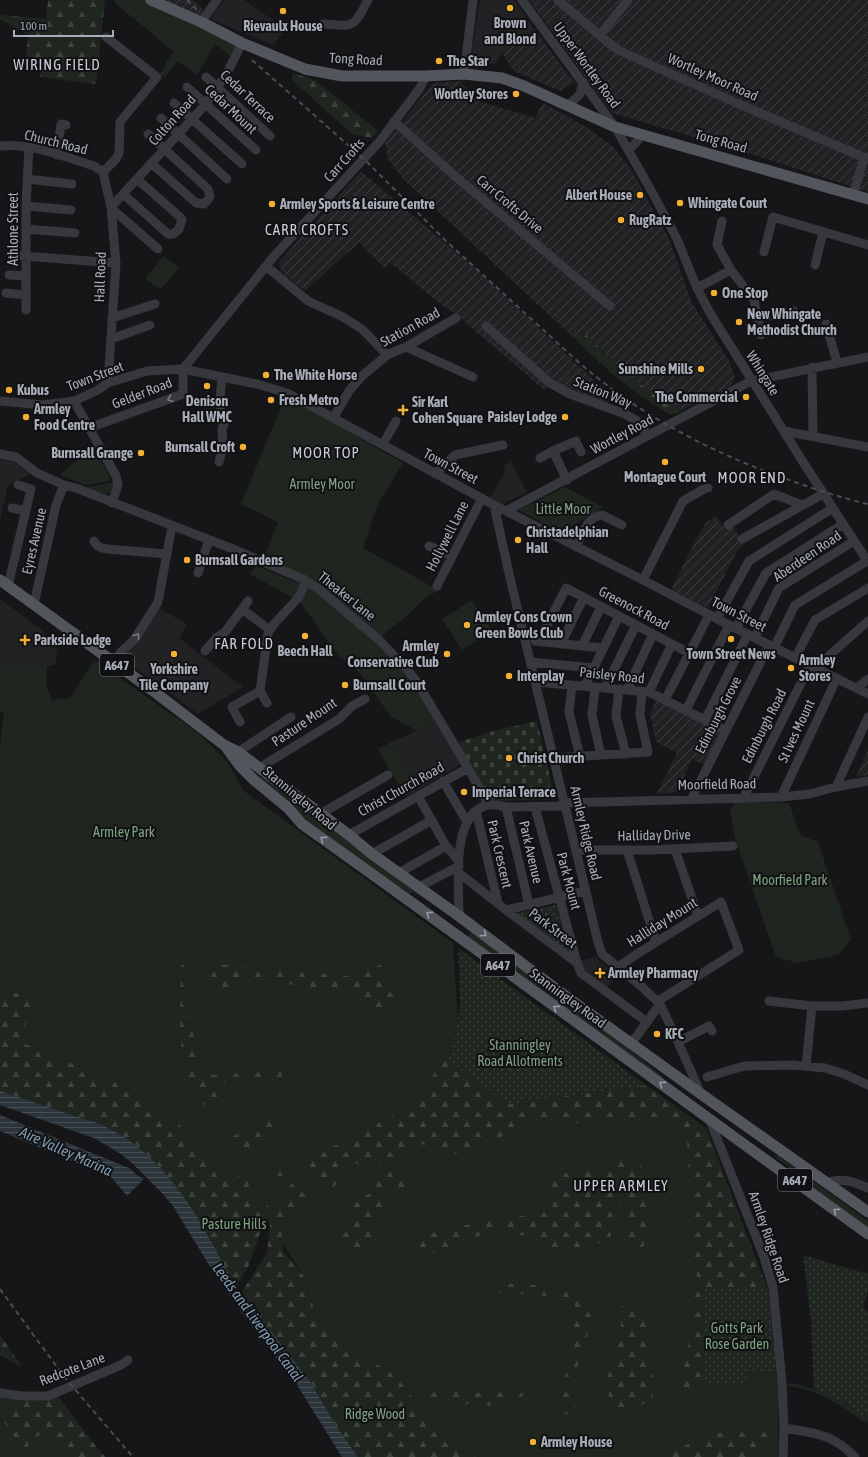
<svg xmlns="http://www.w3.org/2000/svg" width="868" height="1457" font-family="'Asap Condensed',sans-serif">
<defs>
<pattern id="industrial-furrows" width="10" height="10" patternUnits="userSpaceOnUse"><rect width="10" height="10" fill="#222225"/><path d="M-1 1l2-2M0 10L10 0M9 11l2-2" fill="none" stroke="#3f3f43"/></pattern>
<pattern id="forest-firs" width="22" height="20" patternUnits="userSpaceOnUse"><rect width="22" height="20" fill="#1e261f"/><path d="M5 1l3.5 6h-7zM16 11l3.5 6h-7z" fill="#3c433d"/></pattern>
<pattern id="cemetery-stones" width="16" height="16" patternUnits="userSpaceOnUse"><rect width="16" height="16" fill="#1e261f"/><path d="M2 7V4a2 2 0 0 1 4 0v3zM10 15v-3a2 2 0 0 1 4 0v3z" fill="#3c433d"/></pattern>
<pattern id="garden-dots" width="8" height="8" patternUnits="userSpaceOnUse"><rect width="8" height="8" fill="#1e261f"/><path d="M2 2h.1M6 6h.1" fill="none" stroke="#3c433d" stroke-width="1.8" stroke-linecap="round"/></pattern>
<pattern id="water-rules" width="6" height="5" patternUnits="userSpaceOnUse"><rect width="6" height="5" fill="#2c353c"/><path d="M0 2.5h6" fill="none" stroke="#485056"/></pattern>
</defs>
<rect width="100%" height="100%" fill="#161618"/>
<path fill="#222225" d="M224 0H244L286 29 273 45 210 19Z
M480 0H514L534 29 502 53 495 64 470 62Z
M0 459 13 461 30 474 8 485 0 521Z
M511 462 527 492 502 504 490 498 504 474 505 465Z
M0 599 42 630 57 649 56 664 47 667H0Z
M159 608 187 624 179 638 243 687 198 714 122 658Z
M436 721 461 764 406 797 378 749Z
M596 957 599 961 617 975 607 987 581 967 579 961Z"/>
<path fill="url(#industrial-furrows)" d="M151 0H193L204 10 201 13V22Z
M529 0H868V192L748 153 612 113Z
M534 29 574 82 561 91 515 72 502 53Z
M462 81V84L479 101 535 118 543 103 588 128 613 147 631 169 669 239 691 301 729 361 735 377 731 386 682 410 645 388 616 365 584 332 576 340 403 179 388 159 385 143 433 83Z
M361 171 480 273 596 382 614 394 609 401 605 403 555 383 544 390 459 317 434 299 391 263 384 268 359 242 305 291 285 275 281 270 279 262Z
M716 516 726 531 733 527 745 545 738 549 708 608 671 590 698 536 707 522Z
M656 700 722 732 704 765 692 759 677 792 657 794 677 753 656 742 650 714Z
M868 750V775L856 777 860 767Z"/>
<path fill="#1e261f" d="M114 0H151L242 43 234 59 215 44 197 75 178 61 165 77 160 74 173 51 116 4Z
M164 256 179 268 160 290 145 278Z
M285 397 305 407 403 463 377 506 363 548 438 590 423 600 409 614 380 637 323 587 264 557 278 522 241 504Z
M91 453 97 454 110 477V481L85 485 60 475 71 465Z
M115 482 112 491 105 494 88 488V487Z
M565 487 603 507 561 533 519 510Z
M256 566 303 585 317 592 365 632 406 674 421 696 436 721 416 730 391 717 361 674 338 655 300 602 250 574Z
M472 600 492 631 462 650 442 619Z
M94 660 198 733 215 749 228 763 244 791 453 943 458 1020 449 1060 508 1104 646 1085 706 1128 768 1290 778 1393V1457H478L451 1448 395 1375 359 1353 319 1323 303 1275 270 1224 220 1171 178 1123 117 1083 19 1041 37 997 0 990V746L4 713 0 712V667H47L46 686 52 700 70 698Z
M392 742 410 776 397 783 378 749Z
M261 778C270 777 281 788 286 795L422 897 412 892 410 894 383 876 310 823 260 781Z
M735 802 789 803 800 835 818 842 851 940 838 955 798 963 776 957 735 838 730 811Z
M471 933H473L630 1050 662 1076 663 1081 467 937Z
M777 1155 868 1221V1230L808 1186 793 1170 776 1158Z
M788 1384H798L815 1390 814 1388 844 1403 868 1418V1422L866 1421 864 1422C839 1404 819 1390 788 1386Z
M0 1396 46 1400 90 1439 105 1457H0Z"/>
<path fill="url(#forest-firs)" d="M48 0H105L96 84 40 77 42 62H26L28 35 0 19V15L46 19Z
M293 73 315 80 378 131 372 138 352 134 292 80Z
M584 332 616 365 645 388 682 410 671 415 642 397 610 372 576 340Z
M209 963 358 977 381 964 386 982 398 994 396 1006 380 1010 348 991 243 979 236 989 222 991 210 985Z
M181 965H188L190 1014 199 1072 205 1075 282 1071V1077L223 1083 219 1096 218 1106 210 1112 197 1096 182 1060 180 1018Z
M0 990 38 997 19 1041 117 1083 178 1123 220 1171 234 1178 241 1175 246 1166 256 1175 251 1180 246 1191 251 1202 258 1206 265 1204 272 1209 262 1228 248 1267 236 1287C202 1225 172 1158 104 1126 94 1121 83 1119 72 1115 48 1107 24 1099 0 1091Z
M441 1057 449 1060 508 1104 646 1085 706 1128 768 1290 707 1287 704 1291 703 1337 705 1383 687 1390 675 1383 686 1362 697 1273 693 1255 687 1141 667 1118 621 1117 587 1124 540 1119 472 1150 444 1156 423 1144 395 1162 349 1164 337 1184 325 1192 317 1186 307 1160 415 1104 427 1089Z
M277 1116 283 1123 251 1149 255 1163 263 1170 285 1166 289 1176H271L256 1169 233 1136Z
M610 1160 640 1161 652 1209 650 1225 642 1251 628 1241 626 1232 631 1208 628 1204 622 1202 615 1208 612 1219H603L602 1222 610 1229 611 1238 605 1244 597 1243 586 1251 552 1247 532 1237 520 1235 508 1230 459 1240 444 1252 426 1254 409 1250V1239L474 1223 541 1213 552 1209 553 1200 547 1187 559 1178 562 1173 575 1174 587 1164 601 1170Z
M384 1169H400L406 1193H398L392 1187 386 1189 382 1195 366 1181C371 1175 378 1175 384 1169Z
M292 1183 306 1189 311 1203 298 1214 281 1218 283 1251 303 1275 319 1323 359 1353 395 1375 451 1448 477 1457H358L336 1426 311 1383 246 1299 239 1296 267 1253 270 1224 279 1202Z
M370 1193 382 1202 386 1210 369 1223 378 1242 373 1250 343 1245 339 1238 351 1225 352 1213 348 1208Z
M496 1283 537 1285 576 1292 593 1301 587 1337 572 1384 569 1397 575 1406V1414C562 1418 561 1408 554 1400L557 1393H562L567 1370V1362L571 1352 567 1342 578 1316 576 1307C562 1297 541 1295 524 1294 515 1293 501 1296 494 1290Z
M639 1302 648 1327 654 1385 652 1403 607 1409 609 1393 608 1375 621 1331 620 1307Z
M0 1335 22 1367 0 1355Z
M424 1387 469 1393H487L517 1389 524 1395 512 1402 497 1406 465 1404 443 1399 424 1398 421 1393Z
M58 1396 90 1439 105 1457H76L50 1430 29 1440 27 1451 22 1455 14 1437 4 1422 5 1416 12 1412 7 1397C26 1401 39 1402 58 1396Z
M734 1431H769L768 1443 758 1452 759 1457H657L714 1433Z"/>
<path fill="url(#cemetery-stones)" d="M537 721 555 799 492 801 458 742 501 729Z"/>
<path fill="url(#garden-dots)" d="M556 905 569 953 517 913Z
M458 948 646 1085 508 1104 449 1060 458 1020 460 1001Z
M803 1255 868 1274V1291L863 1307 868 1312V1418L844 1403 814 1388 811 1322Z
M707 1287 768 1290 776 1372 747 1370 746 1385 705 1383 703 1337 704 1291Z"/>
<path fill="url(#water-rules)" d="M0 1091C24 1099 48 1107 72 1115 83 1119 94 1121 104 1126 172 1158 202 1225 236 1287L235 1290 239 1296 246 1299 311 1383 336 1426 358 1457H342L297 1385 241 1312 237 1303 225 1289 214 1273 173 1206 163 1194 133 1164 121 1154 94 1138 0 1105Z
M0 1115 131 1169 137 1175 144 1179 127 1196 112 1178 0 1131Z"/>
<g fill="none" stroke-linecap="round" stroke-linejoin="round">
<path stroke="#37383d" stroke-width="9" d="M522 0 615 127 652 192 677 239 697 288 710 313 803 462 868 562
M558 0 610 44 620 51 739 104 868 159
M201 22 217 0
M323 24C354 26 353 29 368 0
M600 35 628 0
M464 74 473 0
M206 77 270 136
M187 87 256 150
M174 103 242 164
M568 106 580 94 583 82
M161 118 227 179
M394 121 455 176 610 306
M148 134 208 189 210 197 204 204 196 203 151 163
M0 146C31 143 65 157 94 166L103 172
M629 150 643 135
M57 155 61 124 66 125
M103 172 111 207 116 263 108 383
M103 172 116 159 119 153 120 122 157 77 106 37
M27 179 72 184
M123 194 168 234H173L179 229 182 220 180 217 137 179
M853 195 864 158
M26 206 71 210
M111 207 206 104 227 73 242 43
M111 208 158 249
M722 221 717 245 731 270 754 300 761 335
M26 229 75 233
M764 252 773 217 868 245
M10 255 116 263
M815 265 823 232
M266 266 308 301 343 317 362 329 387 355
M9 275 26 276
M697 288 731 270
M6 293 26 295
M26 310V206L29 148
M112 318 155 304
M758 318 794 311
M826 324 837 362
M486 326 550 383 570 394 625 414 637 421 648 435
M111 339 150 325
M406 347 473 377
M812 367 813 436
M183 369 275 255 380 141 420 88 426 76
M0 401 43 405 74 401 96 391 108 383 147 371 183 369 257 384 287 393 494 505 643 580 729 625 868 694
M74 401 116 476 118 485 112 503
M334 417 349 391 361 377 387 355 406 347 456 318
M90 429 97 425 183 394V369
M784 431 868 447
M383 444 396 421
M0 454 16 457 37 473 64 485 76 488 233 549 303 579 320 590 379 640 405 667 417 682 468 768 489 805
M540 458 553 451
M219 462 223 447 222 429 226 419 221 415 220 399 222 377
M435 474 455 455 503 445
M567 480 553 451 576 441 581 452
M494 505 510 578 598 942 602 954 641 986 660 1004 678 1042 701 1094
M12 508 26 511
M506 511 751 381 868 357
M728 525 774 494 802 505
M742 539 823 494
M94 541C97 547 101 548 107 549L167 554
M429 546 452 556
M576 547C581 536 587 516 602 515L622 525
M198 573 209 540
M643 580 683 501 704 489 708 488
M8 586 31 489 18 485
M437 586 482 498
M34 604 56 505 64 485
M242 609 270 630
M717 619 749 561 833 508
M736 628 766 573 843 524
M755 637 779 588 854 541
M535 641 603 648
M539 641 566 588 689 653
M561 644 584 597
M582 646 601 607
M774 648 795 605 867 561
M205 651 217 637 225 632 248 601
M795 658 815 620 868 588
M114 662 121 652 134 640 158 602 172 526
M531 662 594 668
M815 668 868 621
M536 682 649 692 725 730
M572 685 569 712 580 757
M585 686 619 616
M595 687 592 715 601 755
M605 688 636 625
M857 688 868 679
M619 689 616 716 626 754
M627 690 653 634
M260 691 267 703
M649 692 672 644
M665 700 709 615
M686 710 729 625
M705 720 748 634
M240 722 232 707 260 691 268 633 274 624 299 597 306 581
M238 752 291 717
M554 758 648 752 640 715 642 692
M259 768 339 719 352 706 365 699
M443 781 467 822
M836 787 868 717
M418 796 446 846 458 860
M781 797 837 678
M692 798 769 645
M743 799 810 665
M564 803 781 797 809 794 836 787 868 781
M506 807 529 905
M535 807 577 963
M476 811 498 903
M320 814 388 775
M349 835 468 768
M675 849 698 916
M576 850H652L733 846
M627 850 656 942
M372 854 432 820
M399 873 446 846
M459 873 506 910 577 963 581 973 647 1022
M419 887 459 866
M506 910 585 891
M459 916C459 887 450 813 488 805 494 804 501 806 507 807 526 807 546 806 565 806
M618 967 637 954 721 902 739 950 658 1001
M769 1001 812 1006 806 1066
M812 1006H842L868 1003
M678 1042 709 1026 712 1031
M631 1044 660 1004
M707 1077 744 1066 793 1065 825 1068 844 1074 868 1085
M709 1118 764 1257 773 1288 782 1383 784 1428 783 1457
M827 1183C842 1177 854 1182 868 1188
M0 1393 23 1396H48L121 1365 128 1360
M784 1428C802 1431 823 1433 838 1443 844 1446 849 1452 855 1457"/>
<path stroke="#53555c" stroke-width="11" d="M151 0 201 22 242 43 305 69 342 76H426L464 74 502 78 524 86 615 127 868 199
M0 580 152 690 224 745 238 752 349 835 372 854 459 916 564 995 701 1094 868 1212
M226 747 240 766 254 780 288 808 302 824C492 959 679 1098 868 1234"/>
<path stroke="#4a4c52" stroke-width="2" stroke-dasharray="5 4" stroke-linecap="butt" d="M187 0 200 13
M252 60 366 161 446 241 575 359C635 412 701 447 775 475 806 486 837 497 868 504
M0 1289 37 1340 66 1379 133 1457"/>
</g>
<defs><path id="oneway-chevron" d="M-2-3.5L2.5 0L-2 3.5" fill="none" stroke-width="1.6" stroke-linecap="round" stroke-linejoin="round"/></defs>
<g stroke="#757881">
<use href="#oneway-chevron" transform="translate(170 399) rotate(160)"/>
<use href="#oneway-chevron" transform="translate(137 636) rotate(-54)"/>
</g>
<g stroke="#979ba6">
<use href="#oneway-chevron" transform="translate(323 839) rotate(-144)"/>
<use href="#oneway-chevron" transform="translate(429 914) rotate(-144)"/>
<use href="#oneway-chevron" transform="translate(484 934) rotate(37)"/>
<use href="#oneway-chevron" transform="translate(556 1008) rotate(-144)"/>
<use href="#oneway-chevron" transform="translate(662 1084) rotate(-145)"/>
<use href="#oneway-chevron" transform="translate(836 1211) rotate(-144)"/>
</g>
<g fill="#f2b134" stroke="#111113" stroke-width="1.5">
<circle cx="510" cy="8" r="4"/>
<circle cx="283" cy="11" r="4"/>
<circle cx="439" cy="61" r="4"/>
<circle cx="516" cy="94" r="4"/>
<circle cx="640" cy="195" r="4"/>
<circle cx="680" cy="203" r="4"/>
<circle cx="272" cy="204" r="4"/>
<circle cx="621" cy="220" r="4"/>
<circle cx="714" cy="293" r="4"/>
<circle cx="739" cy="322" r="4"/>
<circle cx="701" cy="369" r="4"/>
<circle cx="266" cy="375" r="4"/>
<circle cx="207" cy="386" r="4"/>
<circle cx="9" cy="390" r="4"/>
<circle cx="746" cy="397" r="4"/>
<circle cx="271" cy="400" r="4"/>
<path d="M401 404h4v4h4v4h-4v4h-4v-4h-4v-4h4z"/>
<circle cx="26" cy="417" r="4"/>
<circle cx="565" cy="417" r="4"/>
<circle cx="243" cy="447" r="4"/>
<circle cx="141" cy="453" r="4"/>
<circle cx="665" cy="462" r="4"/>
<circle cx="518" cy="540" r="4"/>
<circle cx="187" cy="560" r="4"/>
<circle cx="467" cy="625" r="4"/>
<circle cx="305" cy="636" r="4"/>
<circle cx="731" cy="639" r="4"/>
<path d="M23 634h4v4h4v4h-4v4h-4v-4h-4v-4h4z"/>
<circle cx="174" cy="654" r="4"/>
<circle cx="447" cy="654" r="4"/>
<circle cx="791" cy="668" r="4"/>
<circle cx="509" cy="676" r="4"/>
<circle cx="345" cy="685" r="4"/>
<circle cx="509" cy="758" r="4"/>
<circle cx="464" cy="792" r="4"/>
<path d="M598 967h4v4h4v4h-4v4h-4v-4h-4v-4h4z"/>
<circle cx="657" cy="1034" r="4"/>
<circle cx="533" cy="1442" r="4"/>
</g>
<g text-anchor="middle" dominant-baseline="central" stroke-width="4" stroke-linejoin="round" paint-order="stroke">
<g fill="#111113" stroke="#7b7e86" stroke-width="1">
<rect x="100" y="654" width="34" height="22" rx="3"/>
<rect x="481" y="954" width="34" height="22" rx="3"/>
<rect x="778" y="1169" width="34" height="22" rx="3"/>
</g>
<g font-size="13" font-weight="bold" fill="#a8adb8">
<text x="117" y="665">A647</text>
<text x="498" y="965">A647</text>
<text x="795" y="1180">A647</text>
</g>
<g font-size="14" font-weight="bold" fill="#a8adb8" stroke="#111113" text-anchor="start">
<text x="510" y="23" text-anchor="middle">Brown<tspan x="510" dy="16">and Blond</tspan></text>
<text x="283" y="26" text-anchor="middle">Rievaulx House</text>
<text x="447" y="61">The Star</text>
<text x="508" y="94" text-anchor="end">Wortley Stores</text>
<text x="632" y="195" text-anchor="end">Albert House</text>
<text x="688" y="203">Whingate Court</text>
<text x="280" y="204">Armley Sports &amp; Leisure Centre</text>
<text x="629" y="220">RugRatz</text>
<text x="722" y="293">One Stop</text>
<text x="747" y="314">New Whingate<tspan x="747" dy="16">Methodist Church</tspan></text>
<text x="693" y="369" text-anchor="end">Sunshine Mills</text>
<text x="274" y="375">The White Horse</text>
<text x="17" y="390">Kubus</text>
<text x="738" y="397" text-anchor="end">The Commercial</text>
<text x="279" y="400">Fresh Metro</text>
<text x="207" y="401" text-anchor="middle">Denison<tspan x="207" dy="16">Hall WMC</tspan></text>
<text x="412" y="402">Sir Karl<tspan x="412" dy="16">Cohen Square</tspan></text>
<text x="34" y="409">Armley<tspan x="34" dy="16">Food Centre</tspan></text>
<text x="557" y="417" text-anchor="end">Paisley Lodge</text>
<text x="235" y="447" text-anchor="end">Burnsall Croft</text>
<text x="133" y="453" text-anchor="end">Burnsall Grange</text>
<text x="665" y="477" text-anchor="middle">Montague Court</text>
<text x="526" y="532">Christadelphian<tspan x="526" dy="16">Hall</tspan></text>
<text x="195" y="560">Burnsall Gardens</text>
<text x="475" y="617">Armley Cons Crown<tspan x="475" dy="16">Green Bowls Club</tspan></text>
<text x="34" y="640">Parkside Lodge</text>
<text x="439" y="646" text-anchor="end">Armley<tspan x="439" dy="16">Conservative Club</tspan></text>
<text x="305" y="651" text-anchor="middle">Beech Hall</text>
<text x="731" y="654" text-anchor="middle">Town Street News</text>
<text x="799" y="660">Armley<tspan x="799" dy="16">Stores</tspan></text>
<text x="174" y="669" text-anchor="middle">Yorkshire<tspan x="174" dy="16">Tile Company</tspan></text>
<text x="517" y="676">Interplay</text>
<text x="353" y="685">Burnsall Court</text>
<text x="517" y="758">Christ Church</text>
<text x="472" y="792">Imperial Terrace</text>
<text x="608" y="973">Armley Pharmacy</text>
<text x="665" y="1034">KFC</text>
<text x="541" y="1442">Armley House</text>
</g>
<g font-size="14" fill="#a8adb8" stroke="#111113">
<text transform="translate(356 59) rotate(3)">Tong Road</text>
<text transform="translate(587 65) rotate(54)">Upper Wortley Road</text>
<text transform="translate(713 77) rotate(24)">Wortley Moor Road</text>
<text transform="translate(248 96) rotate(43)">Cedar Terrace</text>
<text transform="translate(231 109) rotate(43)">Cedar Mount</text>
<text transform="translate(172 120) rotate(-48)">Colton Road</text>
<text transform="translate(721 141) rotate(16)">Tong Road</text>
<text transform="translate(56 142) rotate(14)">Church Road</text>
<text transform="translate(344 160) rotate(-48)">Carr Crofts</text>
<text transform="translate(510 204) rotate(40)">Carr Crofts Drive</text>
<text transform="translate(13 229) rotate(-90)">Athlone Street</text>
<text transform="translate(100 277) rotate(-88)">Hall Road</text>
<text transform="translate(410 327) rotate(-29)">Station Road</text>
<text transform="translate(763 373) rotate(58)">Whingate</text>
<text transform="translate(95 376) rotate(-21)">Town Street</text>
<text transform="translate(603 392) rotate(22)">Station Way</text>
<text transform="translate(142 393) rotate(-21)">Gelder Road</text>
<text transform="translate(622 434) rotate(-28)">Wortley Road</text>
<text transform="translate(451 466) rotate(28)">Town Street</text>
<text transform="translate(447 536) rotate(-63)">Hollywell Lane</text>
<text transform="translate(34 541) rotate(-77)">Eyres Avenue</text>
<text transform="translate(807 556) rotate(-34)">Aberdeen Road</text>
<text transform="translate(347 596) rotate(39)">Theaker Lane</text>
<text transform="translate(634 608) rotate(28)">Greenock Road</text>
<text transform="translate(739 614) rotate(27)">Town Street</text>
<text transform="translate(612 675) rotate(6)">Paisley Road</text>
<text transform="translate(718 715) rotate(-63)">Edinburgh Grove</text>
<text transform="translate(304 722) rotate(-34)">Pasture Mount</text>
<text transform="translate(764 726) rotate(-63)">Edinburgh Road</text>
<text transform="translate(796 731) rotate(-65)">St Ives Mount</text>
<text transform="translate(717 784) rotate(-1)">Moorfield Road</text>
<text transform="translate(401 789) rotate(-29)">Christ Church Road</text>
<text transform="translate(300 798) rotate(40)">Stanningley Road</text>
<text transform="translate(586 833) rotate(77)">Armley Ridge Road</text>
<text transform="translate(654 835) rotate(-1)">Halliday Drive</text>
<text transform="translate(531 852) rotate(77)">Park Avenue</text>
<text transform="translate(500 854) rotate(77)">Park Crescent</text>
<text transform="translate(569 881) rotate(75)">Park Mount</text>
<text transform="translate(662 922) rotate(-32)">Halliday Mount</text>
<text transform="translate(553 928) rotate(37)">Park Street</text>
<text transform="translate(568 998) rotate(36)">Stanningley Road</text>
<text transform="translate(769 1237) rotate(71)">Armley Ridge Road</text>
<text transform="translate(72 1369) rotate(-21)">Redcote Lane</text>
</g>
<g font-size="14" fill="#7fa381" stroke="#111113">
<text x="322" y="484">Armley Moor</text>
<text x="563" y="509">Little Moor</text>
<text x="124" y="832">Armley Park</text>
<text x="790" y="880">Moorfield Park</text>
<text x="520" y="1045">Stanningley<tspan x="520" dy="16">Road Allotments</tspan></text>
<text x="234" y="1224">Pasture Hills</text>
<text x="737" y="1328">Gotts Park<tspan x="737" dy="16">Rose Garden</tspan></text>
<text x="375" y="1414">Ridge Wood</text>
</g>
<g font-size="15" letter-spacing="1" fill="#c9ccd4" stroke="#111113">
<text x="57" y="64">WIRING FIELD</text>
<text x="307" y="229">CARR CROFTS</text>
<text x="326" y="452">MOOR TOP</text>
<text x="752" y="477">MOOR END</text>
<text x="244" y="643">FAR FOLD</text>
<text x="621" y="1185">UPPER ARMLEY</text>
</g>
<g font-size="15" font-style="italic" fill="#7f9bb3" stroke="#111113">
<text transform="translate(66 1151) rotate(24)">Aire Valley Marina</text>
<text transform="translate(258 1322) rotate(54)">Leeds and Liverpool Canal</text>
</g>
</g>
<path d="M14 30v6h99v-6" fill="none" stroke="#a8adb8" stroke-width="2"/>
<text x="20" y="30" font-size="12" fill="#a8adb8" stroke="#111113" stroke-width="3" paint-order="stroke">100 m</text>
</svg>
